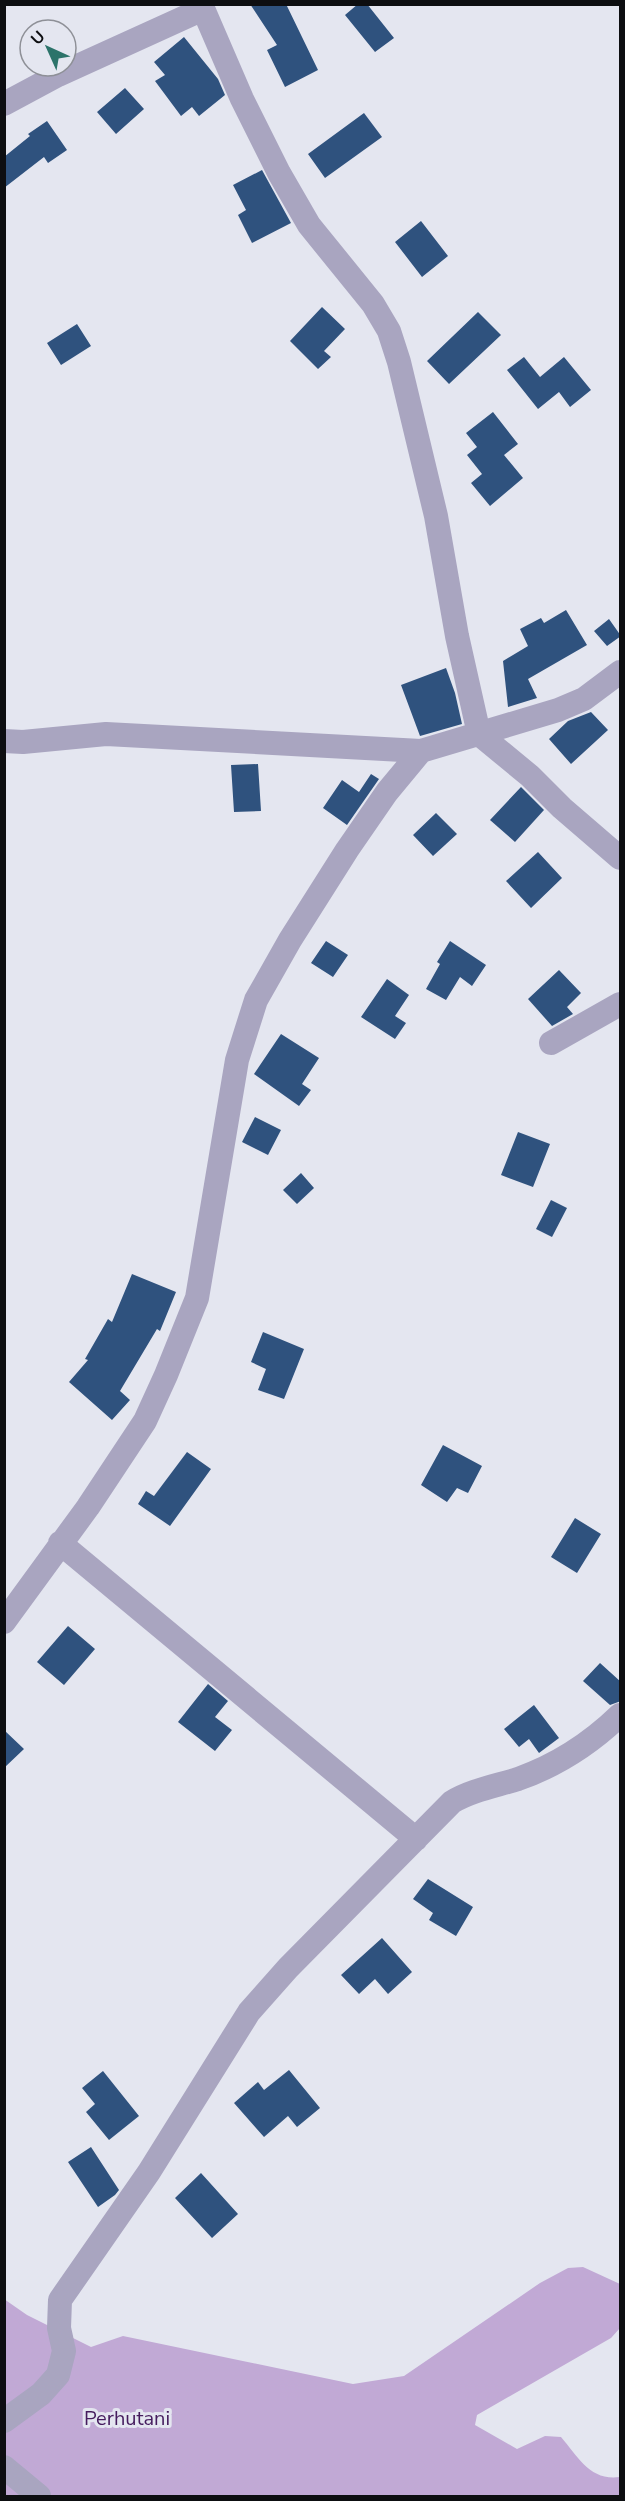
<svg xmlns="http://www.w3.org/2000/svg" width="625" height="2501" font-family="'Nunito Sans',sans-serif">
<rect width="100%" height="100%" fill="#e4e6f0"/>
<path fill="#c1a9d5" d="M583 2267 620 2284V2328L611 2338 477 2415 475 2425 517 2449 545 2436 561 2437C579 2458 590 2481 620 2477V2496H5L4 2299 27 2315 91 2347 123 2336 353 2384 404 2376 540 2283 568 2268Z"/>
<path fill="#2f527e" d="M250 4H286L318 70 285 87 267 50 277 45Z
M358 4H367L394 38 375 52 345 15Z
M184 37 218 79 225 95 199 116 192 107 181 116 155 81 165 75 154 62Z
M125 88 144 109 116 134 97 112Z
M364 113 382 137 325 178 308 154Z
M47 121 67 150 48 163 44 157 4 188V157L30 136 28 134Z
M262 170 291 223 252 243 238 215 246 210 233 185Z
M421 221 448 256 422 277 395 242Z
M322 307 345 329 324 351 331 357 318 369 290 341Z
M478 312 501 335 449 384 427 361Z
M77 324 91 346 61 365 47 343Z
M524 357 540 377 564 357 591 390 570 407 559 392 538 409 507 370Z
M493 412 518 444 504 455 523 478 490 506 471 483 482 474 467 455 477 447 466 433Z
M566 610 587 645 528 679 537 698 508 707 503 661 528 646 520 629 541 618 544 623Z
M609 619 621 636 607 646 594 631Z
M446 668 455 693 462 724 420 736 401 685Z
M591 712 608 730 571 764 549 739 568 721Z
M258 764 261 811 234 812 231 765Z
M371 774 379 779 347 825 323 808 342 780 359 792Z
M521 787 544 810 515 842 490 820Z
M436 813 457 834 433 856 413 835Z
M538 852 562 878 531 908 506 881Z
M326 941 348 955 333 977 311 963Z
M450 941 486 965 472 986 460 977 446 1000 426 989 440 964 437 962Z
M559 970 581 993 567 1007 573 1014 552 1026 528 999Z
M387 979 409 995 395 1016 406 1023 395 1039 361 1017Z
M281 1034 319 1058 302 1084 311 1090 299 1106 254 1074Z
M255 1117 281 1130 268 1155 242 1142Z
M518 1132 550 1144 533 1187 501 1175Z
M301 1173 314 1188 297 1204 283 1190Z
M551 1200 567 1208 552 1237 536 1229Z
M132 1274 176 1292 160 1331 157 1329 120 1391 130 1400 112 1420 69 1382 88 1360 85 1359 108 1319 112 1322Z
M263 1332 304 1349 284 1399 258 1390 266 1369 251 1362Z
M443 1445 482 1466 468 1493 457 1488 447 1502 421 1485Z
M187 1452 211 1469 170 1526 138 1504 146 1491 154 1496Z
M575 1518 601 1534 577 1573 551 1557Z
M68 1626 95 1649 64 1685 37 1662Z
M600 1663 621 1682V1701L610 1705 583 1681Z
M208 1684 228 1701 215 1717 232 1730 215 1751 178 1722Z
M534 1705 559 1738 539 1753 529 1739 519 1747 504 1729Z
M4 1730 24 1749 4 1768Z
M428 1879 473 1907 456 1936 429 1920 433 1913 413 1899Z
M382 1938 412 1972 388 1994 375 1979 359 1994 341 1975Z
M289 2070 320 2108 297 2127 288 2116 264 2137 234 2103 258 2082 264 2090Z
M103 2071 139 2116 109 2140 86 2112 95 2104 82 2088Z
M91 2147 119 2190 115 2195 98 2207 68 2162Z
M201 2173 238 2214 212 2238 175 2198Z"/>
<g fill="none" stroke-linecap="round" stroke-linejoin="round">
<path stroke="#a9a5c0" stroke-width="24" d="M201 4 242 99 279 173 309 225 373 304 389 331 399 362 436 516 457 636 479 734 530 776 562 808 620 858
M4 104 58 75 203 9
M4 741 23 742 106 734 421 751 558 710 584 699 620 672
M551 1043 620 1004
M60 1543 416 1839
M4 1622 88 1507 145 1421 166 1375 197 1298 237 1060 256 1000 290 940 347 850 387 792 421 751
M4 2421 41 2394 58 2375 64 2351 59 2328 60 2300 149 2172 249 2012 288 1968 452 1802C472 1790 496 1786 518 1779 558 1765 590 1744 620 1715
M4 2467 39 2496"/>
</g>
<g text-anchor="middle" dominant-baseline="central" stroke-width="6" stroke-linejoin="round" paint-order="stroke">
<g font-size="20" fill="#451c5e" stroke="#e4e6f0">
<text x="127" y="2418">Perhutani</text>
</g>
</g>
<rect width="625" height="2501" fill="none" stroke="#0d0e11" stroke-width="12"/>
<g transform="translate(48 48) rotate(315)"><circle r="28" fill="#e4e6f0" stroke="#8e9097" stroke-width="1.5"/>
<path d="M0-4.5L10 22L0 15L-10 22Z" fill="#2c736a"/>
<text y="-9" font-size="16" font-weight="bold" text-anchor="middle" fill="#0d0e11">U</text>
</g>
</svg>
